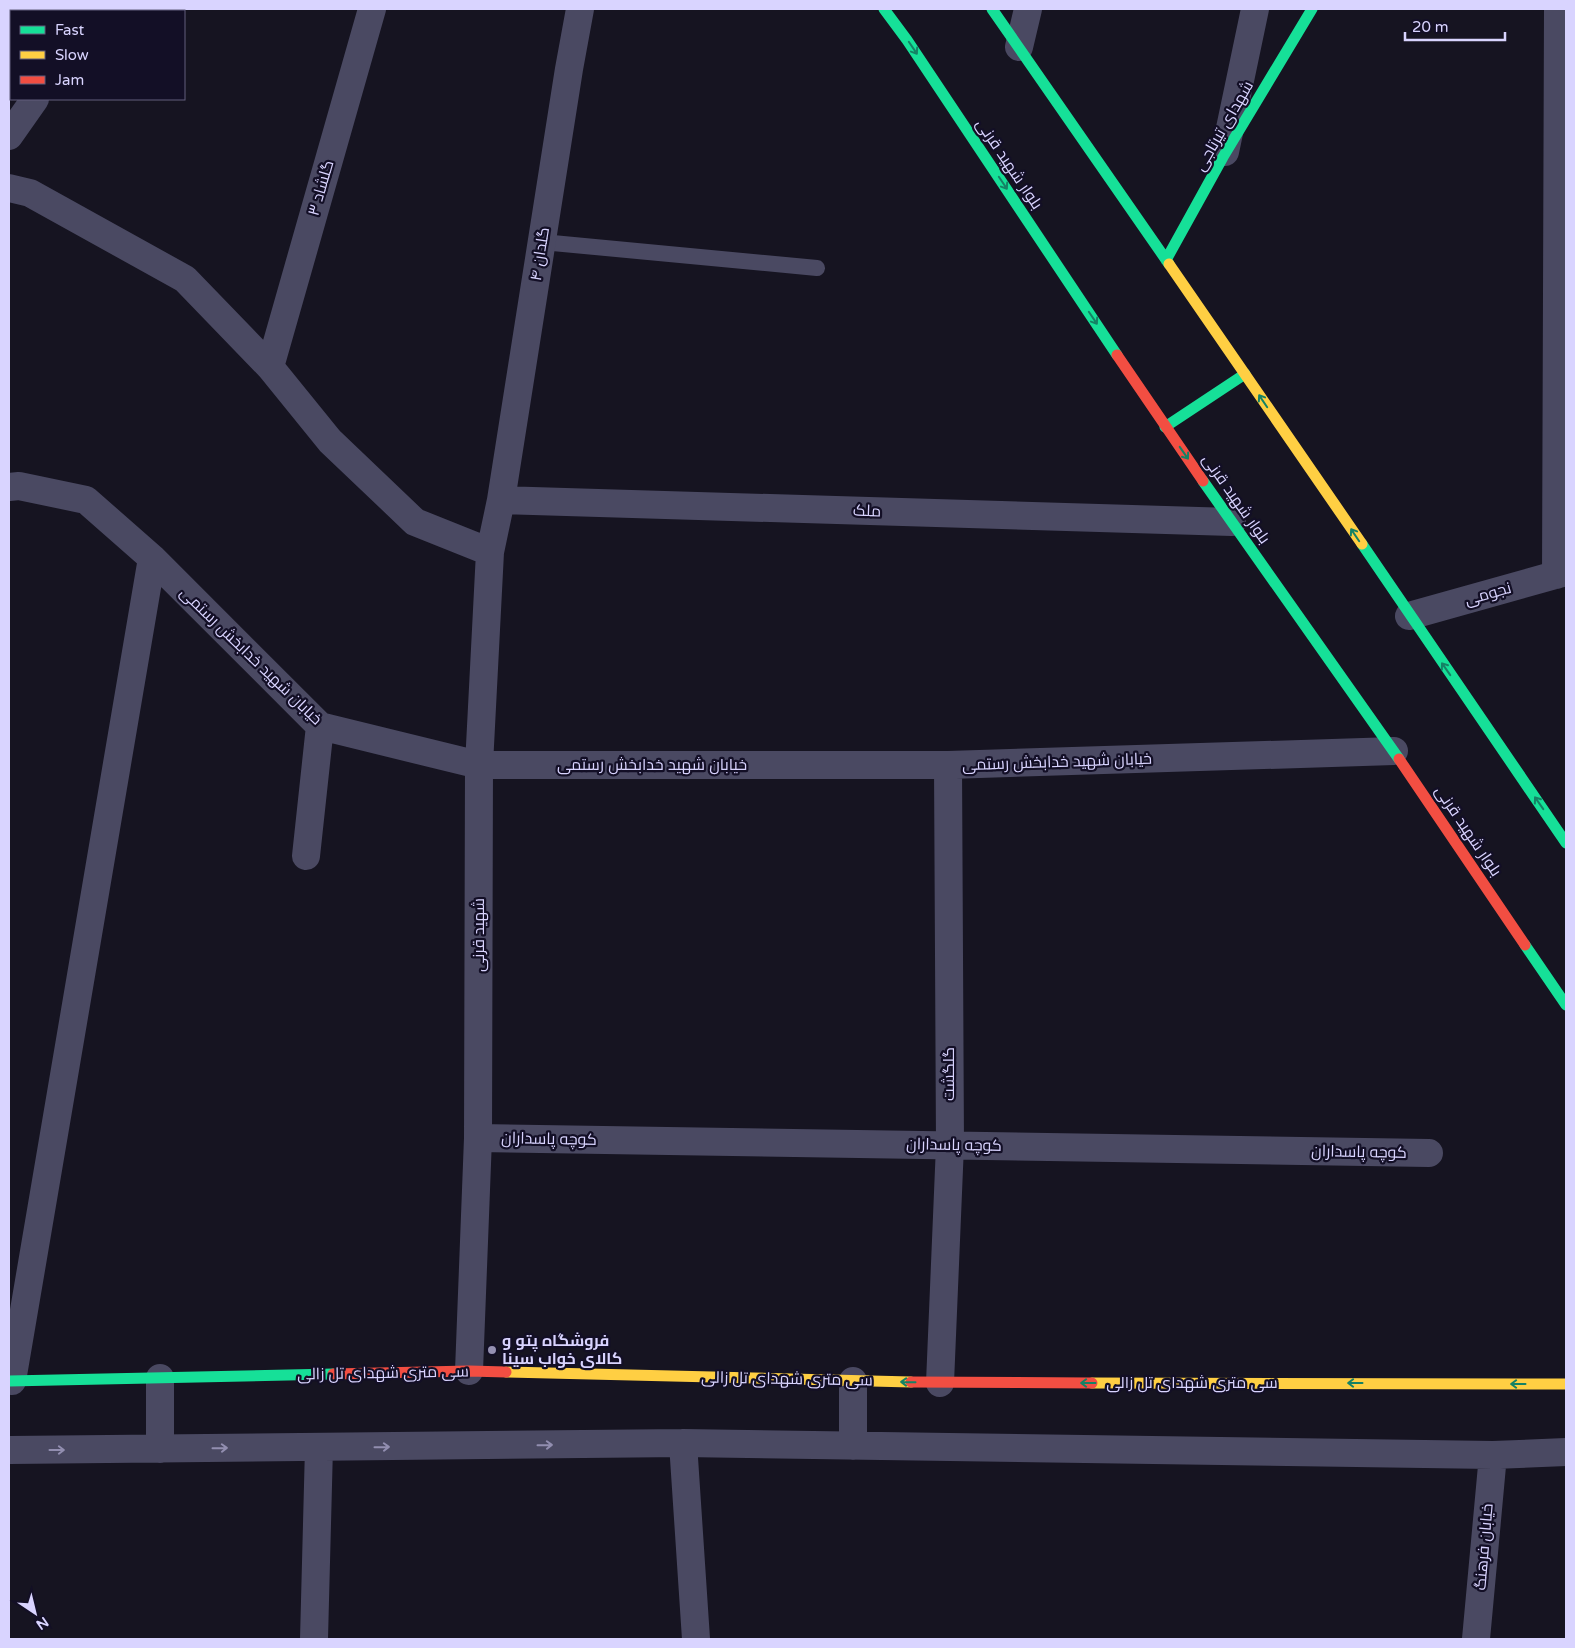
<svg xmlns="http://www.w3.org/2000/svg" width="1575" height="1648" font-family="'Varela Round',Cairo,sans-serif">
<rect width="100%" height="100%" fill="#161421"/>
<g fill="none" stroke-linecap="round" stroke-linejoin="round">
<path stroke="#4a4962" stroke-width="16" d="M542 242 817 268"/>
<path stroke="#4a4962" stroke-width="28" d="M97 11 99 9
M1019 47 1028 9
M9 136 35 99
M1225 152 1255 9
M9 188 30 193 185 279 270 367 330 441 415 522 490 552
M270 367 372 9
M9 487 19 486 86 500 152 558 320 726 479 765H948L1394 751
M501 500 1232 522
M1556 575 1558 9
M1409 616 1566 572
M306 856 320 726
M478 1138 1429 1153
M469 1371 478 1138 479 765 490 552 501 500 569 69 580 9
M160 1378V1449
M12 1381 152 558
M940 1383 950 1145 948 765
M683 1443 696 1639
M853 1446V1381
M9 1450 683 1443 1493 1455 1566 1452
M314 1639 319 1447
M1476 1639 1493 1455"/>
<path stroke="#16e098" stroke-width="11" d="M884 9 907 40 1117 355
M992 9 1169 264
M1166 260 1223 157 1312 9
M1165 427 1245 374
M1203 481 1399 759
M1362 544 1566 843
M1525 945 1566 1005
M9 1381 333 1374"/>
<path stroke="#ffcf43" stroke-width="11" d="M1169 264 1362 544
M506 1372 911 1382
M1092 1383 1566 1384"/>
<path stroke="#f24e42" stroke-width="11" d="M1117 355 1203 481
M1399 759 1525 945
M333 1374 469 1371 506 1372
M911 1382 1092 1383"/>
</g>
<defs><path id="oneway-shaft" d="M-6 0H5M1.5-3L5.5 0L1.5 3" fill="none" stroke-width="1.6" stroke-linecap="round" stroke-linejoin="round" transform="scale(1.25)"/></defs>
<g stroke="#158265">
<use href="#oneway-shaft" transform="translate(913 48) rotate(56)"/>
<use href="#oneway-shaft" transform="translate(1003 183) rotate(56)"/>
<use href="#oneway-shaft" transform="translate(1093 318) rotate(56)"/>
<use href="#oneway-shaft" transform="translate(1263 401) rotate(-124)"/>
<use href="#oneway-shaft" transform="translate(1184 453) rotate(55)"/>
<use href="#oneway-shaft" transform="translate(1355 535) rotate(-124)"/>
<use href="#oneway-shaft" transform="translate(1446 669) rotate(-125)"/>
<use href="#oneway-shaft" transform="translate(1539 803) rotate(-125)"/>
<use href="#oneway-shaft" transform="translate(908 1382) rotate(-179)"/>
<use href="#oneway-shaft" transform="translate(1088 1383) rotate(-180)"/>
<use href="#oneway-shaft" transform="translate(1355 1383) rotate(-180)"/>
<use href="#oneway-shaft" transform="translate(1518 1384) rotate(-180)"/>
</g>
<g stroke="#928eb0">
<use href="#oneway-shaft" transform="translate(545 1445) rotate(-1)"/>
<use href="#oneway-shaft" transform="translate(382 1447) rotate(-1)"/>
<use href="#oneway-shaft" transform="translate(220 1448) rotate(-1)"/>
<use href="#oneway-shaft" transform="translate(57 1450)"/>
</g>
<circle fill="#9591b1" stroke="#130f26" stroke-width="2" cx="492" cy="1350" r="5"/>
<g text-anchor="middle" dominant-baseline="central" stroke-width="4.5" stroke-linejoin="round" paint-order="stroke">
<g font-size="16" fill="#d9d4ff" stroke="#130f26">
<text transform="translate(1224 126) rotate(-60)">شهدای تیرتاجی</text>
<text transform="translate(1009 164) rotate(56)">بلوار شهید قرنی</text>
<text transform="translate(321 188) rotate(-74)">گلشاد ۳</text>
<text transform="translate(540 254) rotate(-81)">گلدان ۴</text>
<text transform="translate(1236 499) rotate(55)">بلوار شهید قرنی</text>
<text transform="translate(867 511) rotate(2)">ملک</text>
<text transform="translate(1488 594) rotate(-16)">نجومی</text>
<text transform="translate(251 656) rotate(44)">خیابان شهید خدابخش رستمی</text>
<text transform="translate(1057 762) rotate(-2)">خیابان شهید خدابخش رستمی</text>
<text x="652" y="765">خیابان شهید خدابخش رستمی</text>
<text transform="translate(1468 831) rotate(56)">بلوار شهید قرنی</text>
<text transform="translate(479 935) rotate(-90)">شهید قرنی</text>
<text transform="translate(949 1074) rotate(-90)">گلگشت</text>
<text transform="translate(549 1139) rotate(1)">کوچه پاسداران</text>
<text transform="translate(954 1145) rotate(1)">کوچه پاسداران</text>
<text transform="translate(1359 1152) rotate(1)">کوچه پاسداران</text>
<text transform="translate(383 1373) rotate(-1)">سی متری شهدای تل زالی</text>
<text transform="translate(787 1379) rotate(1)">سی متری شهدای تل زالی</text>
<text x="1192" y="1383">سی متری شهدای تل زالی</text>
<text transform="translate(1484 1547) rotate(-85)">خیابان فرهنگ</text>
</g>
<g font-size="16" font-weight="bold" fill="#d9d4ff" stroke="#130f26" text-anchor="start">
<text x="502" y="1341">فروشگاه پتو و<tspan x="502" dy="18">کالای خواب سینا</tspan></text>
</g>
</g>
<rect width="1575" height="1648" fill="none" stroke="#d9d4ff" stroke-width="20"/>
<rect x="10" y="10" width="175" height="90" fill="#130f26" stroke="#625e7d"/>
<rect x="20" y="26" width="25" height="8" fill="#16e098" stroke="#625e7d"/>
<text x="55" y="35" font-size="15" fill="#d9d4ff">Fast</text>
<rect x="20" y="51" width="25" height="8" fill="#ffcf43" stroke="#625e7d"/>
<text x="55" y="60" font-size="15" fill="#d9d4ff">Slow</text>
<rect x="20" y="76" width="25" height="8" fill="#f24e42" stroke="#625e7d"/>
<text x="55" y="85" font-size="15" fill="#d9d4ff">Jam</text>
<g transform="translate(35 1613) rotate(145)" stroke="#130f26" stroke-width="4" paint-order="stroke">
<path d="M0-4L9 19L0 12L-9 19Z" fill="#d9d4ff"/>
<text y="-8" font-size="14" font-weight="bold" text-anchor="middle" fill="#d9d4ff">N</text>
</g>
<path d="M1405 32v8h100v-8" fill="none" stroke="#d9d4ff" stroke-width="2.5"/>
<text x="1412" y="32" font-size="15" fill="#d9d4ff" stroke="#130f26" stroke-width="4" paint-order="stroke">20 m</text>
</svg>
